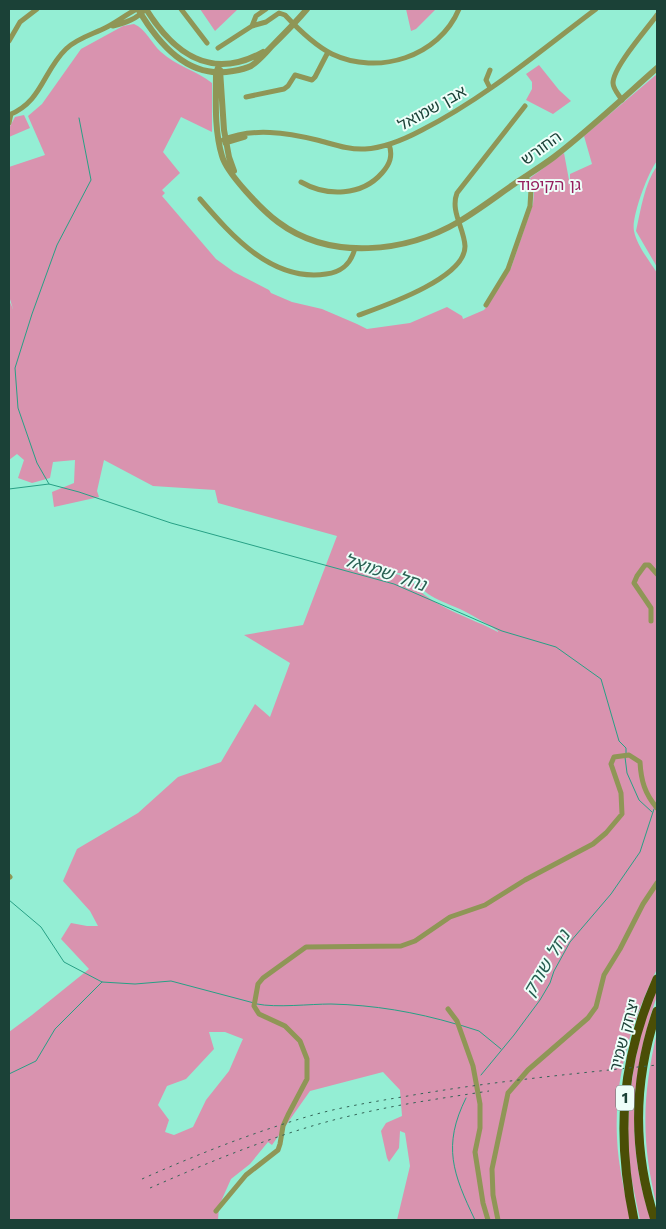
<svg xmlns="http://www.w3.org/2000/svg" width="666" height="1229" font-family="'Work Sans','Noto Sans Hebrew',sans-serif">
<rect width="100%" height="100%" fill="#94eed4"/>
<path fill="#d993af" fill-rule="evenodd" d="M200 9H238L215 31Z
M406 9H436L416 29 411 31Z
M134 24C146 29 151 43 161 52 176 66 197 71 212 83V132L181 117 163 152 180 173 162 190 165 193 162 196 216 259 234 272 269 290 271 293 292 302 322 309 357 324 367 329 410 323 447 307 462 316 463 319 484 310 489 304 511 268 533 204 534 192 530 178 564 153 569 180 568 186 570 180V174L592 164 584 136 657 74V161C648 172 631 218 634 231 637 246 649 260 657 273V969C631 1023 614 1077 617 1138 618 1165 625 1193 630 1220H397L410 1166 405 1133 400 1131 399 1148 389 1162 387 1158 381 1131 386 1123 402 1116 400 1090 383 1072 310 1091 272 1145 268 1142 250 1164 231 1179 219 1206 218 1220H9V1032L32 1015 89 969 61 939 71 923 87 926H98L90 911 63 881 77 849 138 813 178 777 221 762 255 704 270 717 290 663 244 635 303 625 337 536 218 503 215 490 153 486 104 460 97 491 99 497 54 507 52 492 74 483 75 460 53 462 50 478 32 483 18 478 24 460 17 454 9 460V300L13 309 9 296V167L45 155 28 116 42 104 81 49 123 26ZM383 570 414 576C421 597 446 602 464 611 476 617 487 624 498 631V632C477 620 418 602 412 579ZM209 1032H225L243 1039 242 1041 229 1071 206 1100 193 1127 174 1135 165 1132 169 1120 158 1105 167 1086 186 1079 214 1049Z
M539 65 559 90 571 101 553 114 526 100 532 89V82L526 74Z
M24 115 30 128 9 137V128L15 117Z
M657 166V267L636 231C641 209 644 185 657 166Z
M657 987V996C631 1069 625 1146 651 1220H640C636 1200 631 1180 629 1160 625 1101 635 1041 657 987Z
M657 1032V1207C641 1142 642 1097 657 1032Z"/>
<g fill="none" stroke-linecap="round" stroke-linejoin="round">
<path stroke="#27a085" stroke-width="1" d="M49 484 37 463 18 408 15 368 32 314 57 245 91 180 79 118
M9 489 49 484 79 492 171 523 394 584 502 631 556 647 601 679 619 741 626 748V753
M625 757 627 773 639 800 652 812
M9 900 41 927 64 962 102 982 135 984 171 981 254 1003
M257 1004C276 1008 310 1004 331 1004 374 1005 415 1012 456 1024
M460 1025 479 1031 501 1049
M9 1074 36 1061 55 1029 102 982
M481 1075 514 1035 540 1000 550 983 554 971 570 942 611 894 640 852 654 809
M466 1098C442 1146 453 1174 475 1220"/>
<path stroke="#8f9656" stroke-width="5" d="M181 9 207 43
M113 26C124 23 138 19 145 9
M252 26 256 16 266 9
M9 41 20 22 37 9
M218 48 252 26 266 22 279 13 285 15C299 30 314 45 332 54 378 76 439 57 459 9
M490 88 486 80 490 70
M246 97 284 89 288 86 295 75 312 80 315 77 328 52
M622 100C619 95 613 89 613 83 613 67 647 29 657 15
M9 115C42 102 43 71 66 49 77 38 94 34 107 27 118 21 127 14 137 9
M9 123 11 114
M223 140C252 127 288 133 317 140 333 144 348 150 365 149 385 148 405 139 422 130 485 98 540 51 596 9
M225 143 245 137
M301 182C327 197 362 196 382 173 390 164 393 156 389 144
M200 199C232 236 272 282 326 274 342 272 351 264 355 248
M486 305 508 269 530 206 531 189 526 176
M359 315C384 306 466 278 465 246 464 228 450 211 457 193L525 106
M651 621V608L634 583 637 576 645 565H649L657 574
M9 876 10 877
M448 1009 457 1021 473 1066 480 1104V1128L475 1152 483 1203 488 1220
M216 1211 246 1175 278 1150 280 1144 283 1126 288 1115 307 1079V1059L300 1041 285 1026 259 1014 254 1006 258 984 263 978 306 947 401 946 415 941 450 917 485 905 525 880 593 844 606 833 622 814 621 793 611 764 614 757 629 755 640 762C641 781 645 794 657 808
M498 1220 493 1195 492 1169 508 1093 528 1070 588 1018 596 1007 604 975 620 949 643 904 657 883"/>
<path stroke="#8f9656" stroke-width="6" d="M138 9C158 43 188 80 233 71 239 70 245 69 251 66 260 60 266 52 273 45 285 33 297 21 307 9
M146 9C174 54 211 81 263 52
M219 65 216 73C216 100 214 129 222 156 227 174 262 210 278 222 330 261 406 253 460 221 480 209 498 195 517 182 529 174 542 166 554 157 590 129 623 98 657 68
M220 70 224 130 229 157 234 171"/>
<path stroke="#4a4e06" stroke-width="9" d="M634 1220C616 1135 621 1059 657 979
M655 1220C632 1149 633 1081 657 1011"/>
<path stroke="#336356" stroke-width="1" stroke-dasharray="2.5 5" stroke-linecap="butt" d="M142 1179C198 1154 254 1132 313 1115 342 1107 372 1102 402 1097 486 1082 572 1074 657 1065
M150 1188C216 1159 284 1131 354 1115 399 1104 444 1098 489 1091"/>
</g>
<g text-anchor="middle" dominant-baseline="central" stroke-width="4" stroke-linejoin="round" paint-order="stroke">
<rect fill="#eefef9" stroke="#5a7a71" stroke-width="1" x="616" y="1085.5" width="18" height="25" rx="4"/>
<g font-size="15" font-weight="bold" fill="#1b4137">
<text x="625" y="1098">1</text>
</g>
<g font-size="16" fill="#1b4137" stroke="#eefef9">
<text transform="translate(432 108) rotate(-29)">אבן שמואל</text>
<text transform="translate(541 148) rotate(-36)">החורש</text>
<text transform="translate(624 1035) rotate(-75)">יצחק שמיר</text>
</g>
<g font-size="16" fill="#951d5d" stroke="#eefef9">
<text x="549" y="184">גן הקיפוד</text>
</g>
<g font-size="18" font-style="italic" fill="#286153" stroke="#eefef9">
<text transform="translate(385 572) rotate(18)">נחל שמואל</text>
<text transform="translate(546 963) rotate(-59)">נחל שורק</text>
</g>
</g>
<rect width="666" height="1229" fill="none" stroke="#1b4137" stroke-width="20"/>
</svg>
